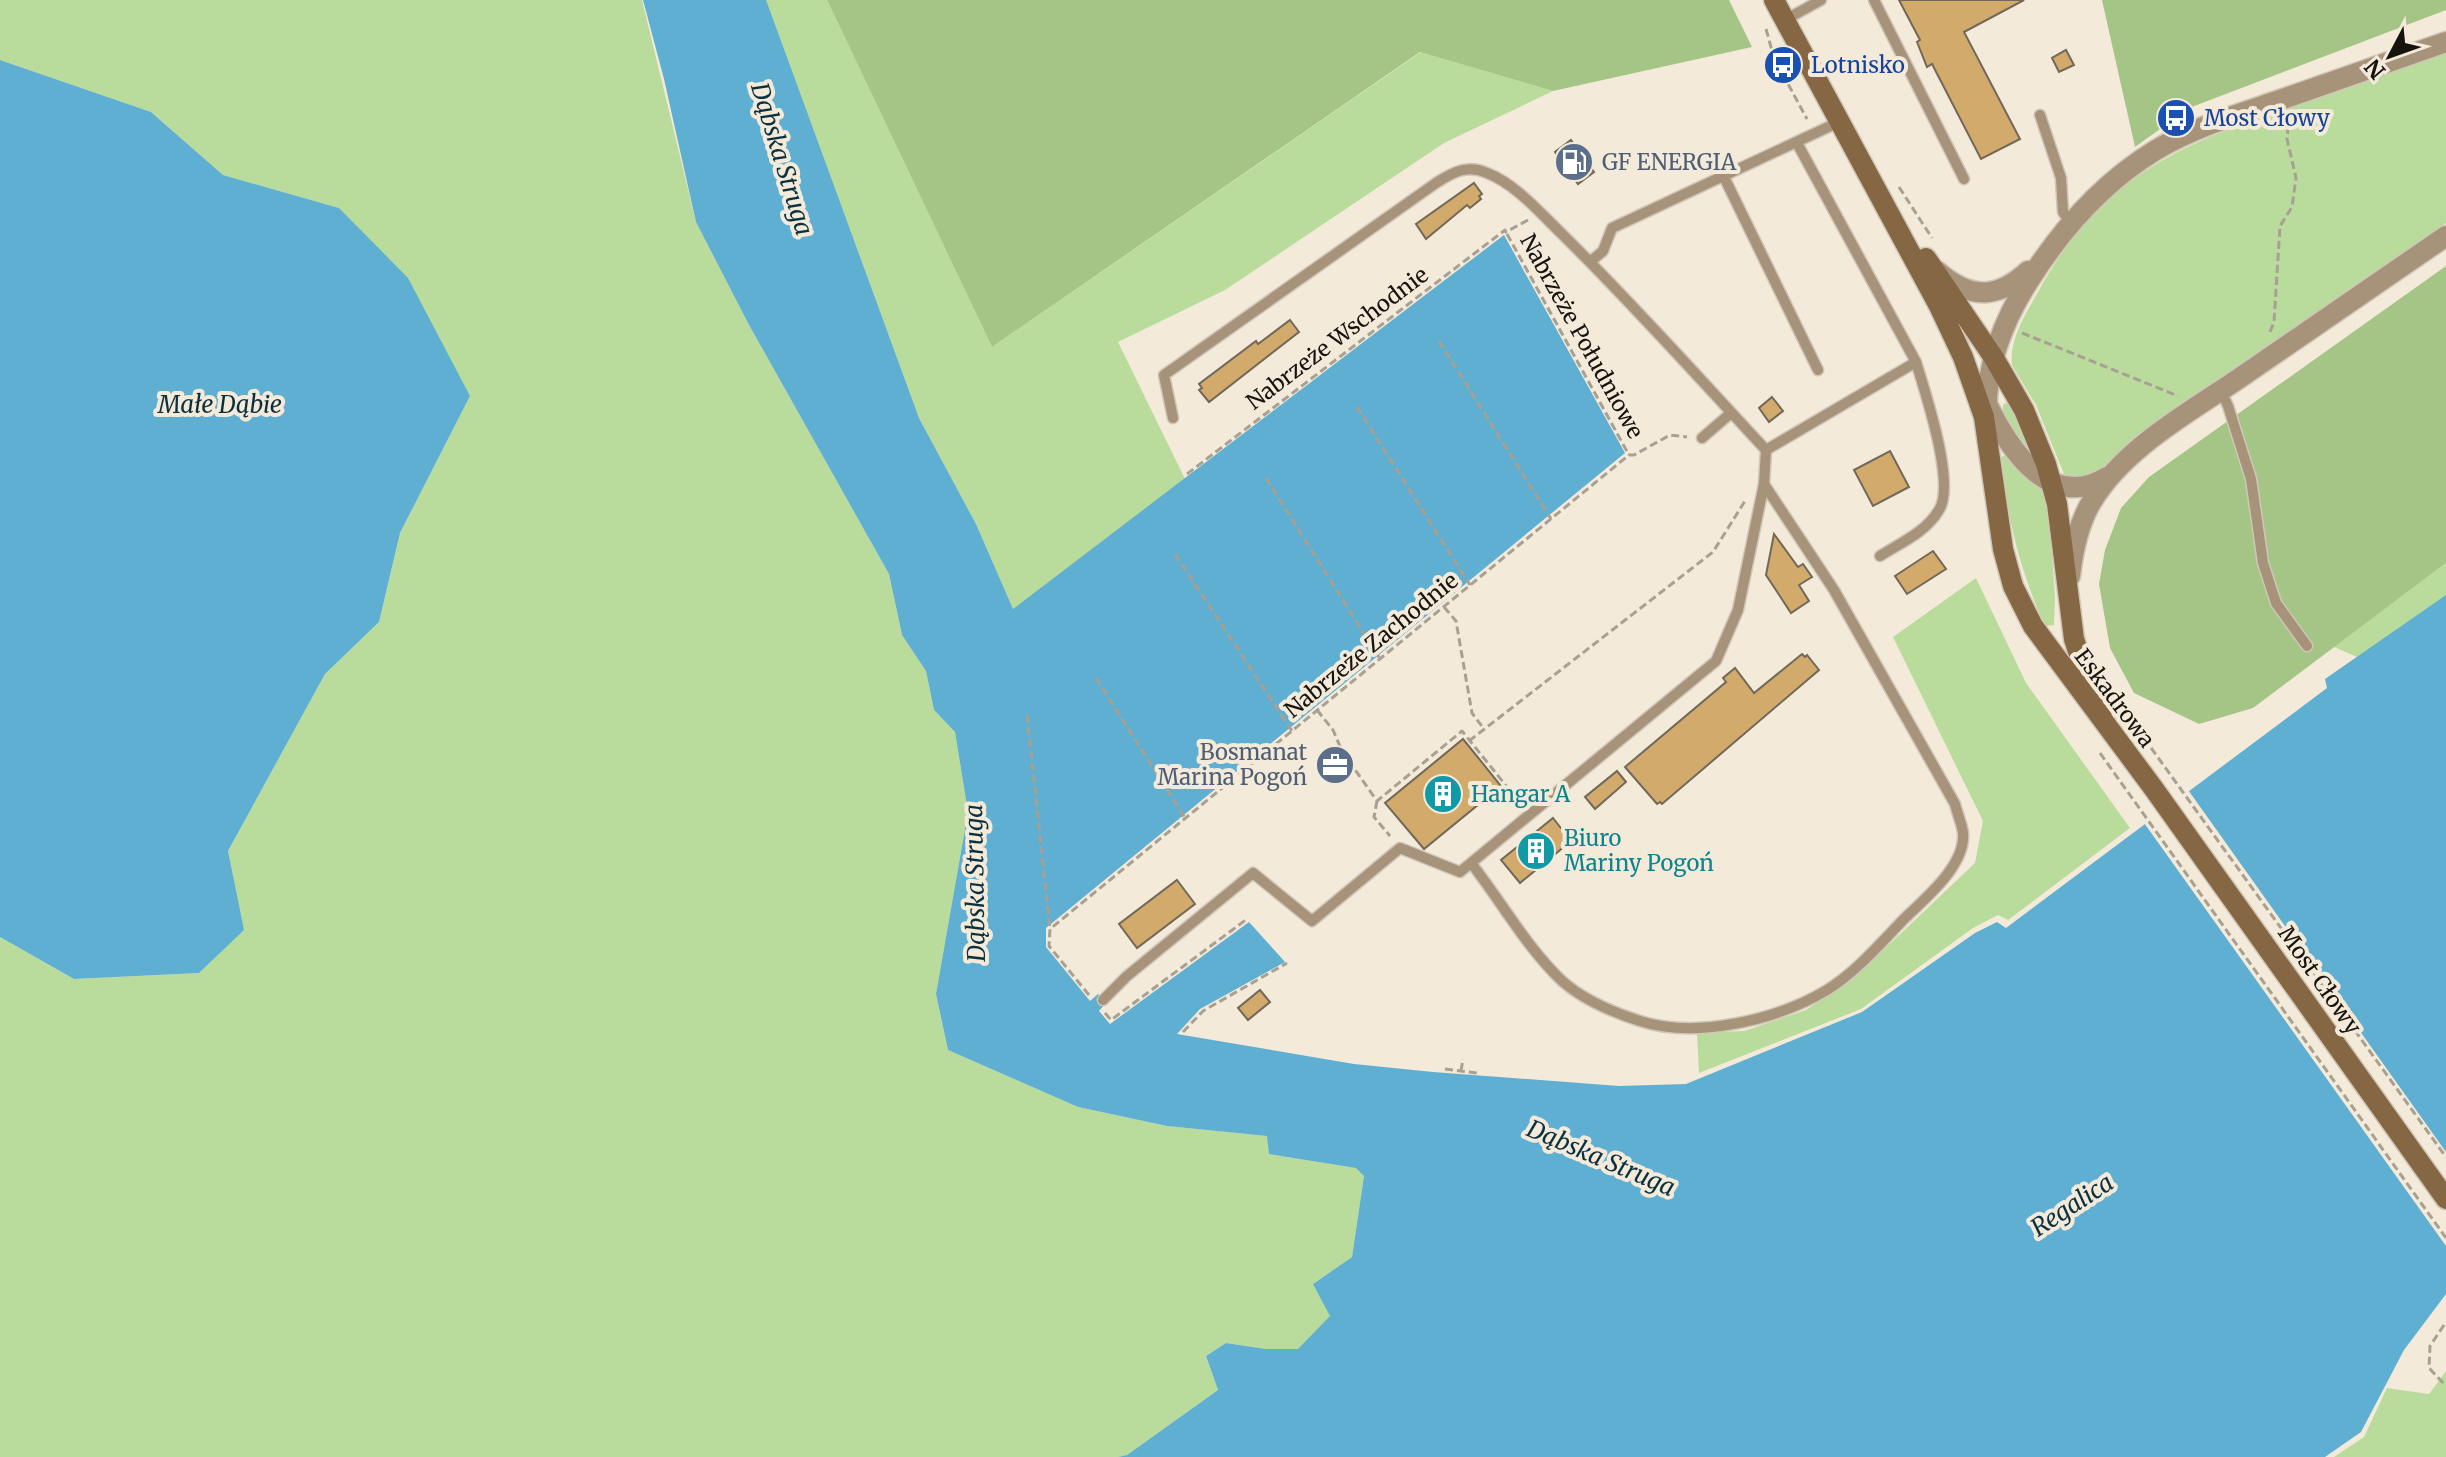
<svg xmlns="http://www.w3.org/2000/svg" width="2446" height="1457" font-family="Merriweather,serif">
<rect width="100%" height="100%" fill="#f4eada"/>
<path fill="#b9db9c" d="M0 0H642L696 222 749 325 889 574 902 635 926 671 934 710 955 732 968 812 936 994 948 1050 1078 1107 1167 1126 1268 1136 1269 1154 1357 1168 1364 1176 1352 1257 1313 1284 1331 1316 1299 1349H1266L1226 1343 1206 1356 1218 1390 1127 1455 1118 1457H0V937L74 979 199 973 243 930 228 851 325 674 379 622 400 533 470 396 339 208 223 175 151 112 0 60Z
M765 0H827L992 347 1421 52 1553 91 1444 143 1225 290 1118 342 1185 479 1013 610 976 524 919 418Z
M2446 53V223L2157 422 2102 468 2086 477H2071L2064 474 2036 405 2012 365C2009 340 2026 313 2038 292 2101 176 2179 145 2296 105 2346 88 2396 70 2446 53Z
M2007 402 2015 413 2034 458 2022 445 2003 411V405Z
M2005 455C2020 465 2022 480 2042 488L2044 492 2051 542 2055 597 2054 625 2045 626C2019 568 2010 526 2001 464V457Z
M2446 563V613L2371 663 2334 647Z
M1976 578 2026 683 2130 828 2008 920 1998 915 1973 928 1861 1009 1699 1073 1697 1033 1744 1031 1806 1010 1857 975 1975 863 1983 821 1893 637Z
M2446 1371V1457H2334L2364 1437 2387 1388 2429 1394Z"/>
<path fill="#a4c586" d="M827 0H1729L1752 47 1553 91 1420 52 992 347Z
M2102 0H2446V10L2189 108 2135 147Z
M2446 266V563L2253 708 2199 724 2134 693 2110 648 2099 584 2105 550 2121 508 2149 477Z"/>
<path fill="#5fafd2" d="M643 0H766L919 418 976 524 1013 609 1504 235 1625 453 1046 928V947L1090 1001 1098 994 1106 1003 1099 1011 1110 1024 1249 922 1285 962 1200 1009 1177 1034 1354 1064 1433 1072 1619 1086 1686 1084 1862 1012 1975 933 1997 922 2006 928 2327 688 2325 679 2446 595V1294L2404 1350 2361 1432 2325 1457H1118L1127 1455 1218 1390 1206 1356 1226 1343 1266 1349H1298L1330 1316 1313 1284 1352 1257 1364 1176 1356 1168 1269 1154 1267 1136 1167 1126 1078 1107 948 1050 936 994 968 812 955 732 934 710 926 671 902 635 889 574 749 325 696 222 664 79Z
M0 60 151 112 223 175 339 208 408 278 470 396 400 533 379 622 325 674 228 851 244 930 199 973 74 979 0 937Z"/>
<path fill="#f4eada" d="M2186 787 2446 1152V1246L2142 820Z"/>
<path fill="#d2aa6b" stroke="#71685a" stroke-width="2" d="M1899 0H2024L1964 32 2020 139 1981 159 1932 64 1927 67 1917 42 1920 40Z
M2066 50 2074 65 2059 72 2052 58Z
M1571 140 1594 172 1578 184 1555 152Z
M1474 183 1482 194 1479 196 1481 199 1470 208 1467 205 1426 239 1416 224Z
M1290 320 1299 332 1209 402 1199 390 1202 388 1199 384 1256 341 1258 344Z
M1772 397 1783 411 1769 422 1759 408Z
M1890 451 1909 487 1873 506 1854 470Z
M1774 534 1798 567 1803 564 1812 577 1799 585 1809 601 1791 613 1766 575Z
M1933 551 1946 569 1907 594 1895 576Z
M1802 654 1805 657 1807 655 1819 670 1662 804 1660 802 1657 804 1625 767 1726 682 1723 678 1735 668 1754 693Z
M1463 739 1501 786 1424 849 1385 803Z
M1336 753 1347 769 1333 779 1322 764Z
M1617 771 1626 782 1595 809 1585 797Z
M1553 818 1571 841 1520 883 1501 860Z
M1177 880 1195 904 1137 948 1119 924Z
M1260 990 1270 1002 1248 1020 1238 1008Z"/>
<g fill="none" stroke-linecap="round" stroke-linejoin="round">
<g stroke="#d0c7b9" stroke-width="13">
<path id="lane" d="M1874 0 1964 179
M1785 20 1821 0
M2040 115 2061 178 2063 212 2072 224
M1724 177 1818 370
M1590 262 1603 251 1612 228 1839 122
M2221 391 2228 406 2251 479 2263 563 2276 603 2307 646
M1702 438 1731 413
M1766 450 1916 362 1797 143
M1880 556C1902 542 1926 532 1939 510 1956 484 1925 392 1916 362
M1471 863C1501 901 1525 945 1560 979 1581 999 1612 1012 1640 1021 1696 1039 1777 1020 1827 990 1855 973 1880 944 1903 920 1924 899 1966 866 1963 833 1962 824 1957 813 1955 804L1834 590 1764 484
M1103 1000 1127 976 1253 873 1312 921 1400 848 1460 872 1716 661 1738 610 1764 484 1766 450C1699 378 1633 304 1563 235 1541 214 1516 184 1487 173 1468 164 1453 172 1436 183L1164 375 1173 418"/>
</g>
<g stroke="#d0c7b9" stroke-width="23">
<path id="street" d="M1937 271C1969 299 1997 300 2028 271
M1988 406C2010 450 2050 512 2107 477
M1987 422C1984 371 2002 322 2030 279 2062 229 2105 181 2156 150 2194 127 2239 114 2280 100 2335 81 2391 61 2446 42
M2070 576C2073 550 2078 524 2092 501 2125 447 2190 412 2241 377 2309 330 2378 283 2446 236"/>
</g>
<g stroke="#d0c7b9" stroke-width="23">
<path id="secondary" d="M1774 0 1939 306 1963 357 1984 417 2003 549 2013 586 2033 626 2154 789 2446 1199
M1926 258 1994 358 2024 410 2046 464 2057 504 2074 639 2085 672 2105 707"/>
</g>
<path stroke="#a8a093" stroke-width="3" stroke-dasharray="8 4" stroke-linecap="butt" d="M1766 29 1774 58 1807 119
M1899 187 1932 238
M1507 234 1629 455
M2270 332 2274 322 2280 226 2292 207 2296 178 2287 139 2289 117
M2022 333 2178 396
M1439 341 1551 519
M1357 407 1470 585
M1187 474 1505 230 1506 232 1528 220
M1266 478 1380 659
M1175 554 1292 731
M1444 607 1456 621 1472 713 1484 729
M1096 678 1185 818
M2123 709 2446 1157
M1317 710 1333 730 1342 751 1377 801 1462 731 1520 803
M1027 715 1050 929
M1469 741 1713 552 1745 501
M2100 753 2446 1238
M1377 801 1374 817 1390 836
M1089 995 1049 946 1050 929 1629 455H1634L1670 435 1687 437
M1105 1013 1111 1020 1247 919
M1183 1032 1203 1011 1287 963
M1445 1069 1477 1073
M1461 1071 1463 1059
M2444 1325 2430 1346 2429 1368 2446 1386"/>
<use href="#lane" stroke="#a7927a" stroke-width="10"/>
<use href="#street" stroke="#a7927a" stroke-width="20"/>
<use href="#secondary" stroke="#856743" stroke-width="20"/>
</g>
<defs>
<g id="bus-disc" transform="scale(2)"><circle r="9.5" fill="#1a4fb4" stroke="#f4eada"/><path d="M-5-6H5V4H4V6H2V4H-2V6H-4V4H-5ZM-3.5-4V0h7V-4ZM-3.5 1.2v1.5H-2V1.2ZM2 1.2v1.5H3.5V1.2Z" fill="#fff"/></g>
<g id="fuel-disc" transform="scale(2)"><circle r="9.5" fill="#5c6f8a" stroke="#f4eada"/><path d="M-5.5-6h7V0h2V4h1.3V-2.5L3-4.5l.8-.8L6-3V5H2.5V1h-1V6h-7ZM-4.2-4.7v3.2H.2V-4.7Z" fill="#fff"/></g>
<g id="office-disc" transform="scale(2)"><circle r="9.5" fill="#5c6f8a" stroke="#f4eada"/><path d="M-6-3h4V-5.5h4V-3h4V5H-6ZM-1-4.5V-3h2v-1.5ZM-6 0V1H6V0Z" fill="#fff"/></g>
<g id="building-disc" transform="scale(2)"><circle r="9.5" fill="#0f9aa8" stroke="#f4eada"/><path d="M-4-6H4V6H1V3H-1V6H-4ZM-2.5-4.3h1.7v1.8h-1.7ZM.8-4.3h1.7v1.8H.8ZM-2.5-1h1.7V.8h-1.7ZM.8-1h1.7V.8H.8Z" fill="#fff"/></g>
</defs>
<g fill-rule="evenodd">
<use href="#bus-disc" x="1783" y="65"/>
<use href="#bus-disc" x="2176" y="118"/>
<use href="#fuel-disc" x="1574" y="162"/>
<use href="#office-disc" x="1335" y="765"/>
<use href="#building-disc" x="1443" y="794"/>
<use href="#building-disc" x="1536" y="851"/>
</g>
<g text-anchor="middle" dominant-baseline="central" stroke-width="8" stroke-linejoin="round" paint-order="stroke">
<g font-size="22" fill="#164399" stroke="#f4eada" text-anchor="start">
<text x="1811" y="65">Lotnisko</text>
<text x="2204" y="118">Most Cłowy</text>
</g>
<g font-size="22" fill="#4e5e75" stroke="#f4eada" text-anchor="start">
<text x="1602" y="162">GF ENERGIA</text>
<text x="1307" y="752" text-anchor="end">Bosmanat<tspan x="1307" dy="25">Marina Pogoń</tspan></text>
</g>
<g font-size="22" fill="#16120d" stroke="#f4eada">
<text transform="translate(1582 336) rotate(61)">Nabrzeże Południowe</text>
<text transform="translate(1337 338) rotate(-37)">Nabrzeże Wschodnie</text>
<text transform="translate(1371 645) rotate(-39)">Nabrzeże Zachodnie</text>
<text transform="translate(2115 698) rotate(53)">Eskadrowa</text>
<text transform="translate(2320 980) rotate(55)">Most Cłowy</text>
</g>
<g font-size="22" fill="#0d838f" stroke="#f4eada" text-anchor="start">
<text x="1471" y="794">Hangar A</text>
<text x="1564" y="838">Biuro<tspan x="1564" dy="25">Mariny Pogoń</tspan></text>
</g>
<g font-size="24" font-style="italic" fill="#0b3140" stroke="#f4eada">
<text transform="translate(782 159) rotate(73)">Dąbska Struga</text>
<text x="220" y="404">Małe Dąbie</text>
<text transform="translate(975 883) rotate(-91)">Dąbska Struga</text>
<text transform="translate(1601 1158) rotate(23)">Dąbska Struga</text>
<text transform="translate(2072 1205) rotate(-33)">Regalica</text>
</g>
</g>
<g transform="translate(2390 56) rotate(229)" stroke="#f4eada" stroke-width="6" paint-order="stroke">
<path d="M0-6L14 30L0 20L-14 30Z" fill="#16120d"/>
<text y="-12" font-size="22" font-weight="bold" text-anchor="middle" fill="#16120d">N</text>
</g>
</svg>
